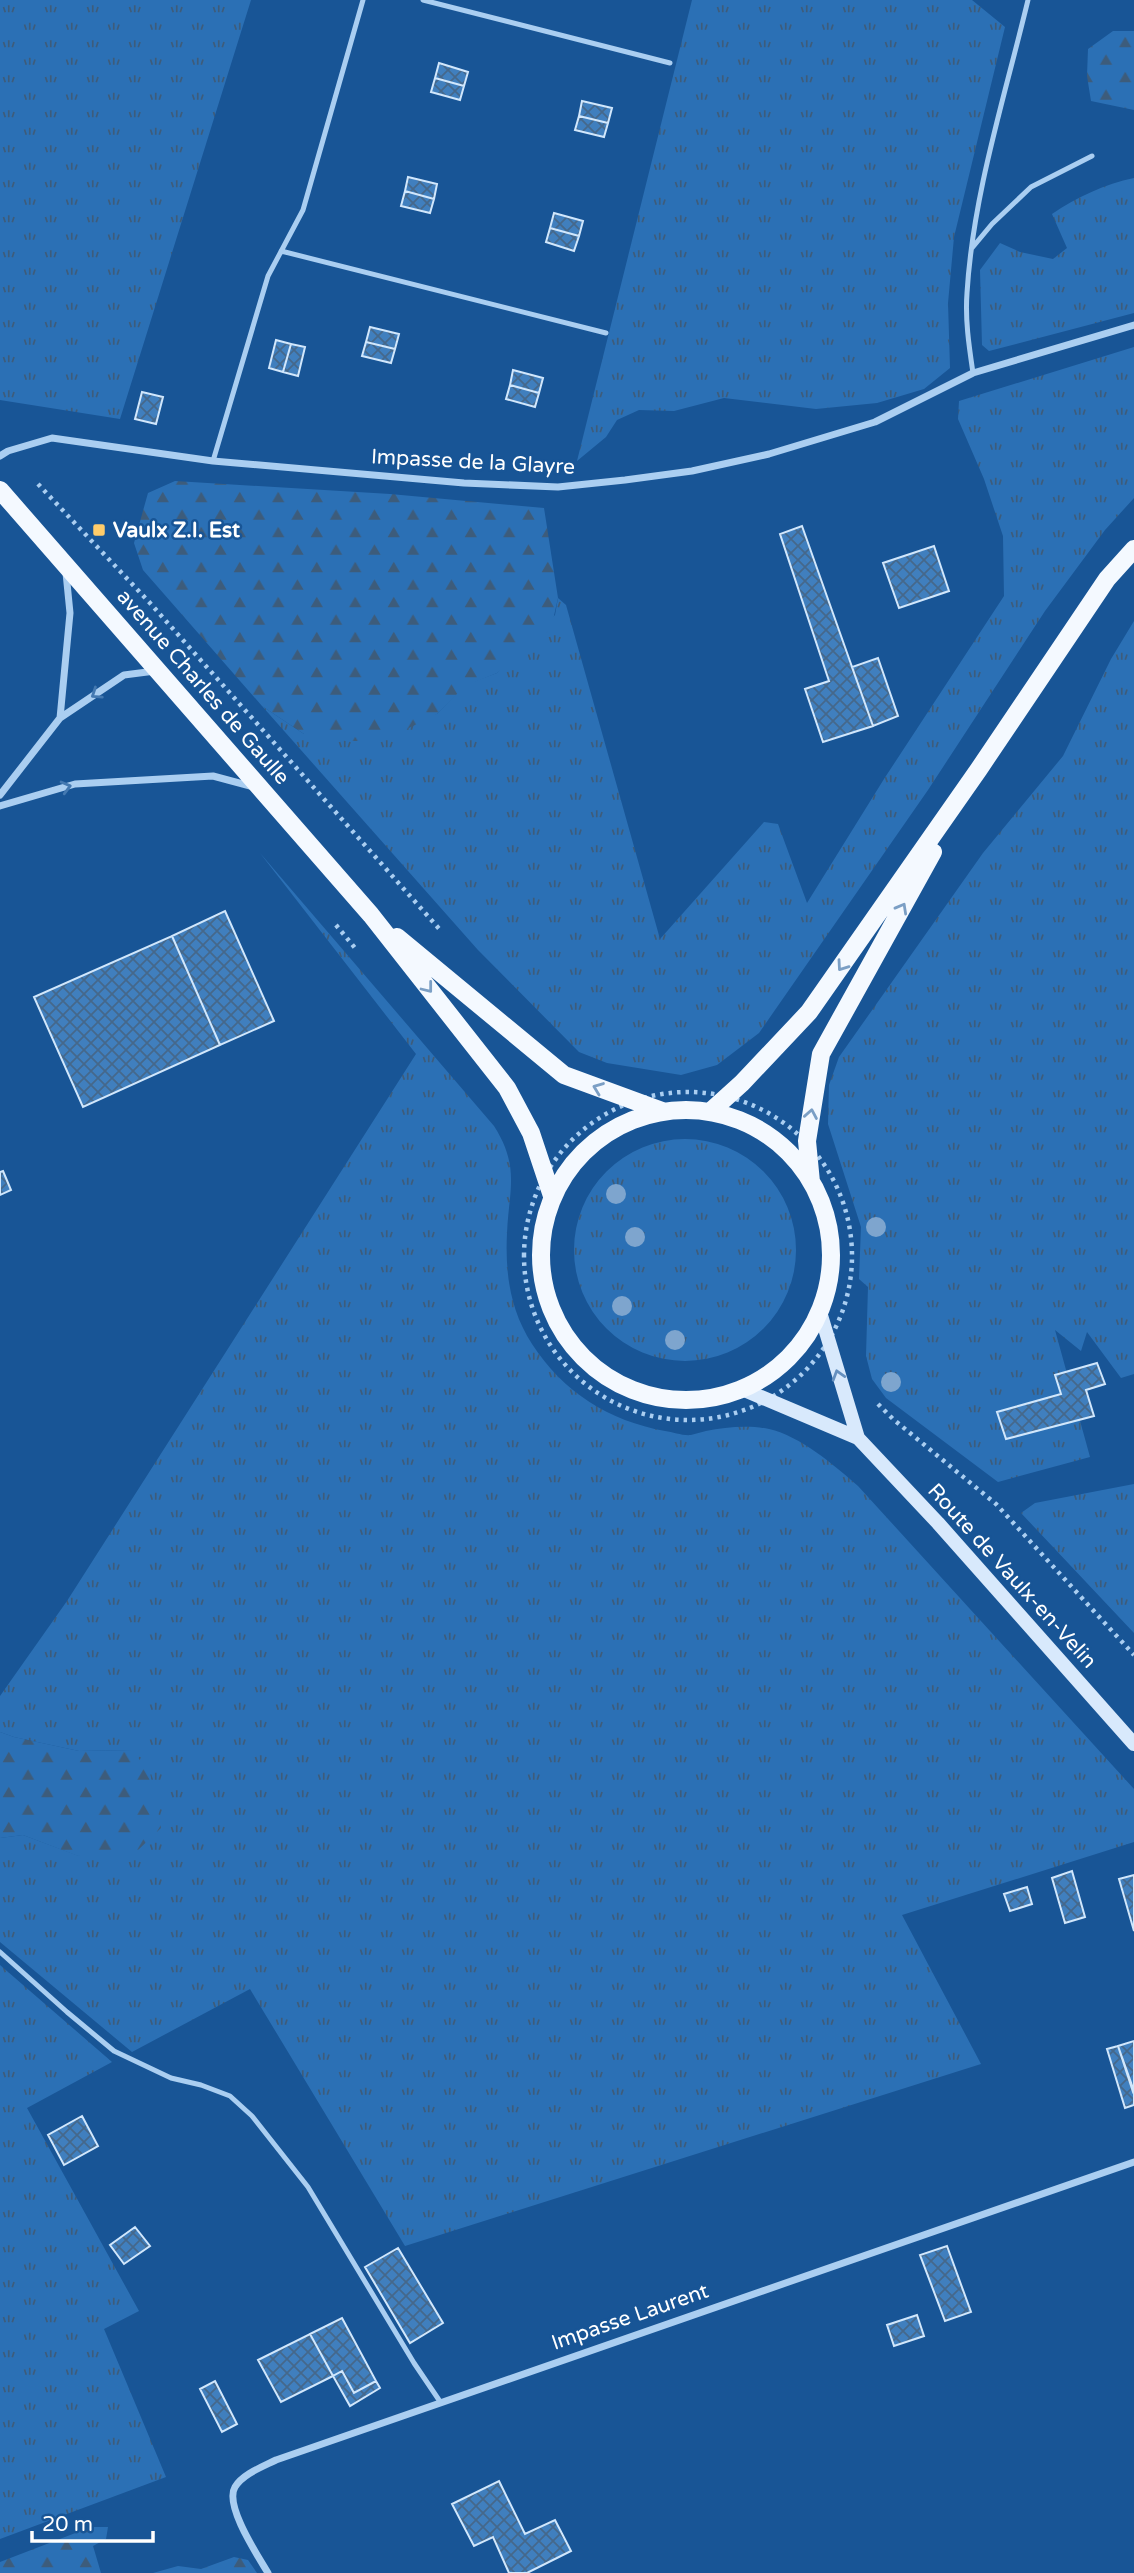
<svg xmlns="http://www.w3.org/2000/svg" width="1134" height="2573" font-family="'Varela Round',sans-serif">
<defs>
<pattern id="grass-tufts" width="24" height="20" patternUnits="userSpaceOnUse" patternTransform="scale(1.75)"><rect width="24" height="20" fill="#2b70b5"/><path d="M3 7l-1-3M5 7V3M7 7l1-3M15 17l-1-3M17 17v-4M19 17l1-3" fill="none" stroke="#3d5c7b"/></pattern>
<pattern id="forest-firs" width="22" height="20" patternUnits="userSpaceOnUse" patternTransform="scale(1.75)"><rect width="22" height="20" fill="#2b70b5"/><path d="M5 1l3.5 6h-7zM16 11l3.5 6h-7z" fill="#3d5c7b"/></pattern>
<pattern id="building-cross-hatch" width="8" height="8" patternUnits="userSpaceOnUse" patternTransform="scale(1.75)"><rect width="8" height="8" fill="#407fbe"/><path d="M0 0l8 8M0 8l8-8" fill="none" stroke="#45688b"/></pattern>
</defs>
<rect width="100%" height="100%" fill="#185596"/>
<path fill="url(#grass-tufts)" d="M0 0H251L120 419 0 400Z
M692 0H972L1005 27 954 237 948 303 950 368 924 389 877 403 816 409 724 398 674 411 639 410 617 420 606 437 577 461Z
M1134 178V313L989 351 982 345 980 270 1000 243 1020 252 1053 259 1067 248 1052 214C1077 197 1105 184 1134 178Z
M1134 347V498L1105 530 1045 611 928 790 759 1033 717 1065 681 1075 607 1063 579 1052 478 950 262 706 304 734 437 714 465 685 497 673 555 615 558 598 566 605 660 939 764 822 778 824 807 903 884 779 1004 596 1003 536 984 479 958 419 959 401Z
M1134 621V1374L1121 1378 1087 1332 1081 1351 1055 1330 1090 1457 998 1482 886 1398 872 1379 866 1356 868 1287 859 1279 861 1227 828 1124 829 1085 839 1057 983 853 1063 756 1111 659Z
M260 853 494 1126C520 1167 509 1189 507 1233 505 1273 510 1310 532 1344 563 1392 609 1421 665 1431 673 1432 683 1436 691 1435 696 1434 701 1432 706 1431 726 1427 749 1425 769 1429 800 1436 834 1465 858 1486L1134 1789V1842L902 1915 981 2064 405 2246 250 1989 132 2052 0 1942V1838L23 1835 79 1856 132 1750 79 1751 14 1737 0 1732V1696L67 1601 416 1054Z
M574 1250a111 111 0 1 1 222 0a111 111 0 1 1-222 0Z
M1134 1484V1633L1021 1513 1035 1503Z
M0 1965 112 2062 27 2108 139 2311 104 2329 166 2477 0 2539Z"/>
<path fill="url(#forest-firs)" d="M1113 31H1134V110L1091 101 1087 76 1088 49Z
M175 481 390 494 544 508 558 598 551 629 497 673 465 686 437 714 383 741H346L304 734 262 706 143 570 134 543 148 493Z
M0 1732 14 1737 79 1751 132 1750 150 1773 161 1828 137 1851 78 1856 23 1835 0 1838Z
M91 2527H108L106 2539 93 2546 101 2573H0V2562Z
M234 2557 248 2560 257 2573H153L178 2566 201 2569Z"/>
<path fill="url(#building-cross-hatch)" stroke="#d1e7fc" stroke-width="2" d="M439 63 468 72 464 86 435 78Z
M435 78 464 86 460 100 431 92Z
M582 101 612 108 608 123 579 116Z
M579 116 608 123 604 137 575 130Z
M408 177 437 184 434 199 405 191Z
M405 191 434 199 430 213 401 206Z
M554 213 583 221 579 236 550 228Z
M550 228 579 236 574 251 546 242Z
M370 327 399 334 395 349 366 342Z
M276 340 291 344 283 372 269 368Z
M366 342 395 349 391 363 362 356Z
M291 344 305 347 298 376 283 372Z
M513 370 543 378 539 393 510 385Z
M510 385 539 393 535 407 506 399Z
M142 392 163 397 156 424 135 419Z
M802 526 873 726 823 742 805 689 829 681 780 534Z
M934 546 949 591 899 608 883 563Z
M878 658 898 716 873 726 852 667Z
M225 911 274 1021 220 1045 172 936Z
M172 936 220 1045 83 1107 34 997Z
M3 1171 11 1190 0 1195V1172Z
M1097 1363 1105 1384 1086 1390 1094 1416 1006 1439 997 1412 1061 1394 1055 1375Z
M1072 1871 1085 1917 1065 1923 1052 1878Z
M1134 1875V1931L1119 1879Z
M1027 1887 1032 1904 1010 1911 1004 1894Z
M1134 2041V2091L1133 2092 1118 2046Z
M1118 2046 1134 2091V2105L1125 2108 1107 2049Z
M82 2116 98 2146 64 2165 48 2135Z
M135 2227 150 2246 124 2264 110 2245Z
M947 2246 971 2312 945 2321 920 2255Z
M398 2248 443 2323 410 2343 365 2267Z
M917 2315 924 2336 894 2346 887 2325Z
M342 2318 376 2381 354 2393 342 2371 333 2376 310 2334Z
M310 2334 333 2376 281 2402 258 2360Z
M342 2371 354 2393 376 2381 380 2388 350 2406 333 2376Z
M215 2381 237 2424 222 2432 200 2389Z
M499 2481 525 2534 555 2520 571 2551 527 2573H509L493 2537 474 2546 452 2504Z"/>
<g fill="none" stroke-linecap="round" stroke-linejoin="round">
<path stroke="#aacef1" stroke-width="4.5" stroke-dasharray="3.5 5" stroke-linecap="butt" d="M38 484 150 603 442 932
M336 925 355 948
M524 1256a164 164 0 1 1 328 0a164 164 0 1 1-328 0Z
M878 1404 893 1419 996 1504 1134 1655"/>
<path stroke="#aacef1" stroke-width="5" d="M423 0 670 63
M972 248 992 224 1031 187 1092 156
M281 251 606 333
M973 373C969 346 965 320 967 293 973 194 1005 96 1028 0
M213 461 268 276 303 210 363 0
M0 1952 67 2012 114 2051 171 2078 201 2085 230 2096 252 2116 308 2187 414 2363 441 2403"/>
<path stroke="#aacef1" stroke-width="7" d="M0 456 8 451 52 438 213 461 464 483 558 487 625 480 692 471 769 454 875 422 973 373 1134 325
M60 718 70 613 66 573
M0 795 60 718 124 675 155 671
M0 806 75 784 213 776 254 787
M268 2573C258 2556 224 2505 235 2487 243 2474 262 2467 276 2460L1134 2162"/>
<path stroke="#d8e9fc" stroke-width="14" d="M820 1312 858 1438
M742 1389 858 1438 938 1523 1134 1744"/>
<path stroke="#f4f9ff" stroke-width="18" d="M0 490 371 915 507 1088 531 1133 552 1196
M397 937 564 1075 662 1111
M541 1255a145 145 0 1 1 290 0a145 145 0 1 1-290 0Z
M711 1111 742 1083 809 1012 979 769 1107 579 1134 549
M811 1182 807 1141 821 1054 933 852"/>
</g>
<g fill="#7ea5ce">
<circle cx="616" cy="1194" r="10"/>
<circle cx="876" cy="1227" r="10"/>
<circle cx="635" cy="1237" r="10"/>
<circle cx="622" cy="1306" r="10"/>
<circle cx="675" cy="1340" r="10"/>
<circle cx="891" cy="1382" r="10"/>
</g>
<defs><path id="oneway-chevron" d="M-2-3.5L2.5 0L-2 3.5" fill="none" stroke-width="1.6" stroke-linecap="round" stroke-linejoin="round" transform="scale(1.75)"/></defs>
<g stroke="#4479b1">
<use href="#oneway-chevron" transform="translate(96 694) rotate(146)"/>
<use href="#oneway-chevron" transform="translate(66 787) rotate(-15)"/>
</g>
<g stroke="#7b9fc5">
<use href="#oneway-chevron" transform="translate(902 908) rotate(-61)"/>
<use href="#oneway-chevron" transform="translate(842 966) rotate(125)"/>
<use href="#oneway-chevron" transform="translate(428 988) rotate(52)"/>
<use href="#oneway-chevron" transform="translate(598 1088) rotate(-159)"/>
<use href="#oneway-chevron" transform="translate(811 1114) rotate(-80)"/>
</g>
<use stroke="#6590bf" href="#oneway-chevron" transform="translate(838 1375) rotate(-107)"/>
<rect fill="#ffcc6a" stroke="#185596" stroke-width="2.5" x="92" y="523" width="14" height="14" rx="3.5"/>
<g text-anchor="middle" dominant-baseline="central" stroke-width="5" stroke-linejoin="round" paint-order="stroke">
<g font-size="21" fill="#fff" stroke="#185596">
<text transform="translate(473 462) rotate(3)">Impasse de la Glayre</text>
<text transform="translate(203 687) rotate(49)">avenue Charles de Gaulle</text>
<text transform="translate(1012 1576) rotate(48)">Route de Vaulx-en-Velin</text>
<text transform="translate(630 2317) rotate(-19)">Impasse Laurent</text>
</g>
<g font-size="21" font-weight="bold" fill="#fff" stroke="#185596" text-anchor="start">
<text x="113" y="530">Vaulx Z.I. Est</text>
</g>
</g>
<path d="M32 2531v10h121v-10" fill="none" stroke="#ffffff" stroke-width="3.5"/>
<text x="42" y="2531" font-size="21" fill="#ffffff" stroke="#185596" stroke-width="5" paint-order="stroke">20 m</text>
</svg>
